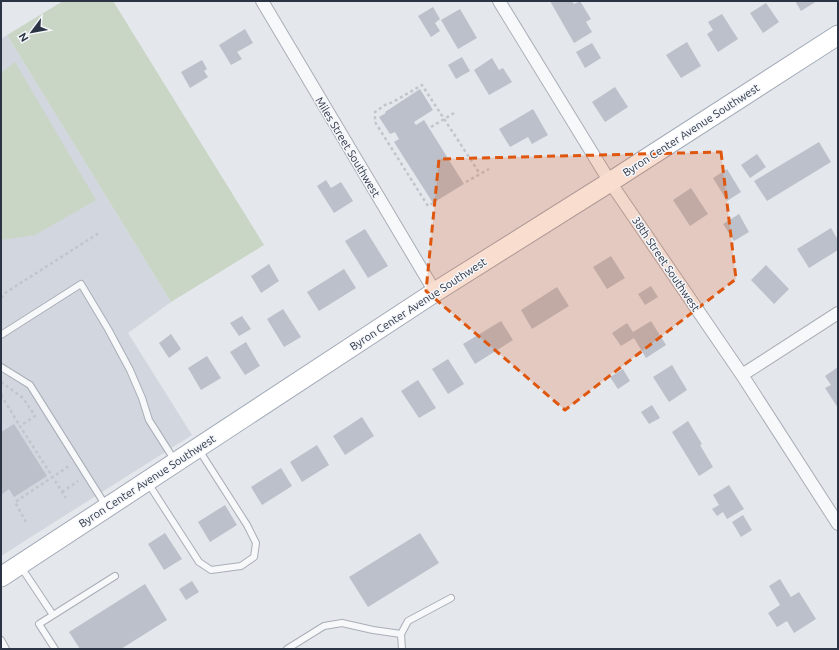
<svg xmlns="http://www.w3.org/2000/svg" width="839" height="650" font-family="Ubuntu,sans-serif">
<rect width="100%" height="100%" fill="#e4e7ec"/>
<path fill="#d2d6de" d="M7 35 171 302 128 333 192 435 1 556V39Z"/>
<path fill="#c9d6c5" d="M63 1H113L264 245 171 302 7 35Z
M15 62 96 200 35 235 1 240V73Z"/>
<path fill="#bbc0ca" d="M550 1H572L574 4 580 1 591 19 586 22 592 32 574 43Z
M795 1H817L801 11Z
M766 3 779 22 763 33 750 13Z
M433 7 440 19 435 23 440 31 431 37 418 16Z
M460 9 477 38 458 49 441 20Z
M722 14 738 39 718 52 707 34 713 30 708 22Z
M245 29 253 43 237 52 242 59 231 65 219 45Z
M687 42 701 66 681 78 666 55Z
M592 43 601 58 585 68 576 52Z
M462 57 470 71 456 79 448 65Z
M492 58 499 70 503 68 512 82 489 95 474 70Z
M202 60 207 69 204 71 208 77 190 88 181 72Z
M615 87 628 107 605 122 592 102Z
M420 89 433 110 414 122 416 125 424 120 464 184 433 203 394 142 399 139 395 132 390 134 379 117 386 113 385 112Z
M533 109 548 135 532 144 528 137 510 147 499 129Z
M819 142 831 162 767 201 754 181Z
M757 154 766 167 750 178 741 165Z
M727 169 741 192 727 201 713 178Z
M326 180 331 188 341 182 353 201 334 213 317 186Z
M691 188 708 214 690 226 673 200Z
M739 214 749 232 734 241 723 224Z
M831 228 838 240V250L809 268 797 249Z
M365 229 388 266 368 278 345 241Z
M611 256 625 278 607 289 593 267Z
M269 264 279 281 261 293 251 276Z
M766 265 789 289 774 304 751 280Z
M344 269 356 288 319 311 307 292Z
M651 286 658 297 645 305 638 294Z
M557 287 569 306 532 329 521 310Z
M283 309 301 337 284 347 267 319Z
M242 316 251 329 239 336 230 323Z
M501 321 513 340 475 364 463 344Z
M651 321 666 345 646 358 634 338 621 346 612 333 627 323 633 332Z
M171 334 181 349 169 358 159 343Z
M246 342 260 366 245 375 230 352Z
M207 356 221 378 201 390 188 368Z
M448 359 464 384 448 394 432 369Z
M672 365 687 390 669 402 653 377Z
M838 367V408L825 388 831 385 825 376Z
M623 369 630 381 618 389 610 377Z
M418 380 436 408 419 418 401 391Z
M652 405 660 418 649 424 641 412Z
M362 417 374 436 345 455 333 436Z
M688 421 702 444 700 445 713 467 699 476 672 432Z
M14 424 47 476 14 497 9 489 1 495V432Z
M317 445 329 465 302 482 290 462Z
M281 468 292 486 262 505 251 487Z
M729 485 744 509 727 519 723 512 717 516 712 509 719 505 713 495Z
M225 505 237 525 210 542 198 522Z
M743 515 752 530 741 537 732 522Z
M165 533 182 559 164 570 148 544Z
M420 533 439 563 368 607 349 577Z
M780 579 791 597 799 592 816 619 794 633 787 621 777 627 768 613 780 605 769 586Z
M192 581 199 592 186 600 179 589Z
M145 584 167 620 121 649H80L69 632Z"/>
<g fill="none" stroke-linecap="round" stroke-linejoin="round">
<g stroke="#a9aeb7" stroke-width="8">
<path id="lane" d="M1 335 81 284 108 329 130 370 142 398 149 420 175 461
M1 367 30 385 106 506
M148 483 199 562 211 570 241 566 254 557 256 543 247 525 199 450
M21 567 53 615
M1 640 6 649
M55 649 39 624 115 576
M287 649 324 626 342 623 373 630 401 634
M402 649 401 634 408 621 451 598"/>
</g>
<g stroke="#a9aeb7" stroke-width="14">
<path id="street" d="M262 1 435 292
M499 1 610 182 742 375 838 524
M742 375 838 313"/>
</g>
<g stroke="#a3abb8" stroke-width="21">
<path id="primary" d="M1 577 435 292 610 182 838 35"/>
</g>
<path stroke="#c2c5cb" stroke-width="2.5" stroke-dasharray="3 3" stroke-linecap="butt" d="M431 127 454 113
M466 182 489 169
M433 203 428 206 375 122V112L385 105 393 102 422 85 480 174
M1 298 5 293 99 233
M1 382 23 398 35 416 20 426 66 498
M1 395 20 426
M62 492 78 481
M26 522 15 502 69 466"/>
<use href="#lane" stroke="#f7f8fa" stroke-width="6"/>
<use href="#street" stroke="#f7f8fa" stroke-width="12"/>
<use href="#primary" stroke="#fff" stroke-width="19"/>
</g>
<path fill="#df570f" fill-opacity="0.2" stroke="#df570f" stroke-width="3" stroke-dasharray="8 5" stroke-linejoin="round" d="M721 152 736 279 565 410 426 291 439 159Z"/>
<g text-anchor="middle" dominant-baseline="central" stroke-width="3" stroke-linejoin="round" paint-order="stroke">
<g font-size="11" fill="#2b3445" stroke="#f4f6f9">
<text transform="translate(691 130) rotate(-33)">Byron Center Avenue Southwest</text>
<text transform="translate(348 147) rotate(59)">Miles Street Southwest</text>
<text transform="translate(666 264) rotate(56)">38th Street Southwest</text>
<text transform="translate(418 304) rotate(-33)">Byron Center Avenue Southwest</text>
<text transform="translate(147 481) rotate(-33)">Byron Center Avenue Southwest</text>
</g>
</g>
<rect width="839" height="650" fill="none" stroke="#2b3445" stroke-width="4"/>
<g transform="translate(32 32) rotate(238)" stroke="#f4f6f9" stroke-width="3" paint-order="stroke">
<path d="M0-3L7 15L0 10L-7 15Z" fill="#2b3445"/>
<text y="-6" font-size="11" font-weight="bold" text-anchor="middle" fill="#2b3445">N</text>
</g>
</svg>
